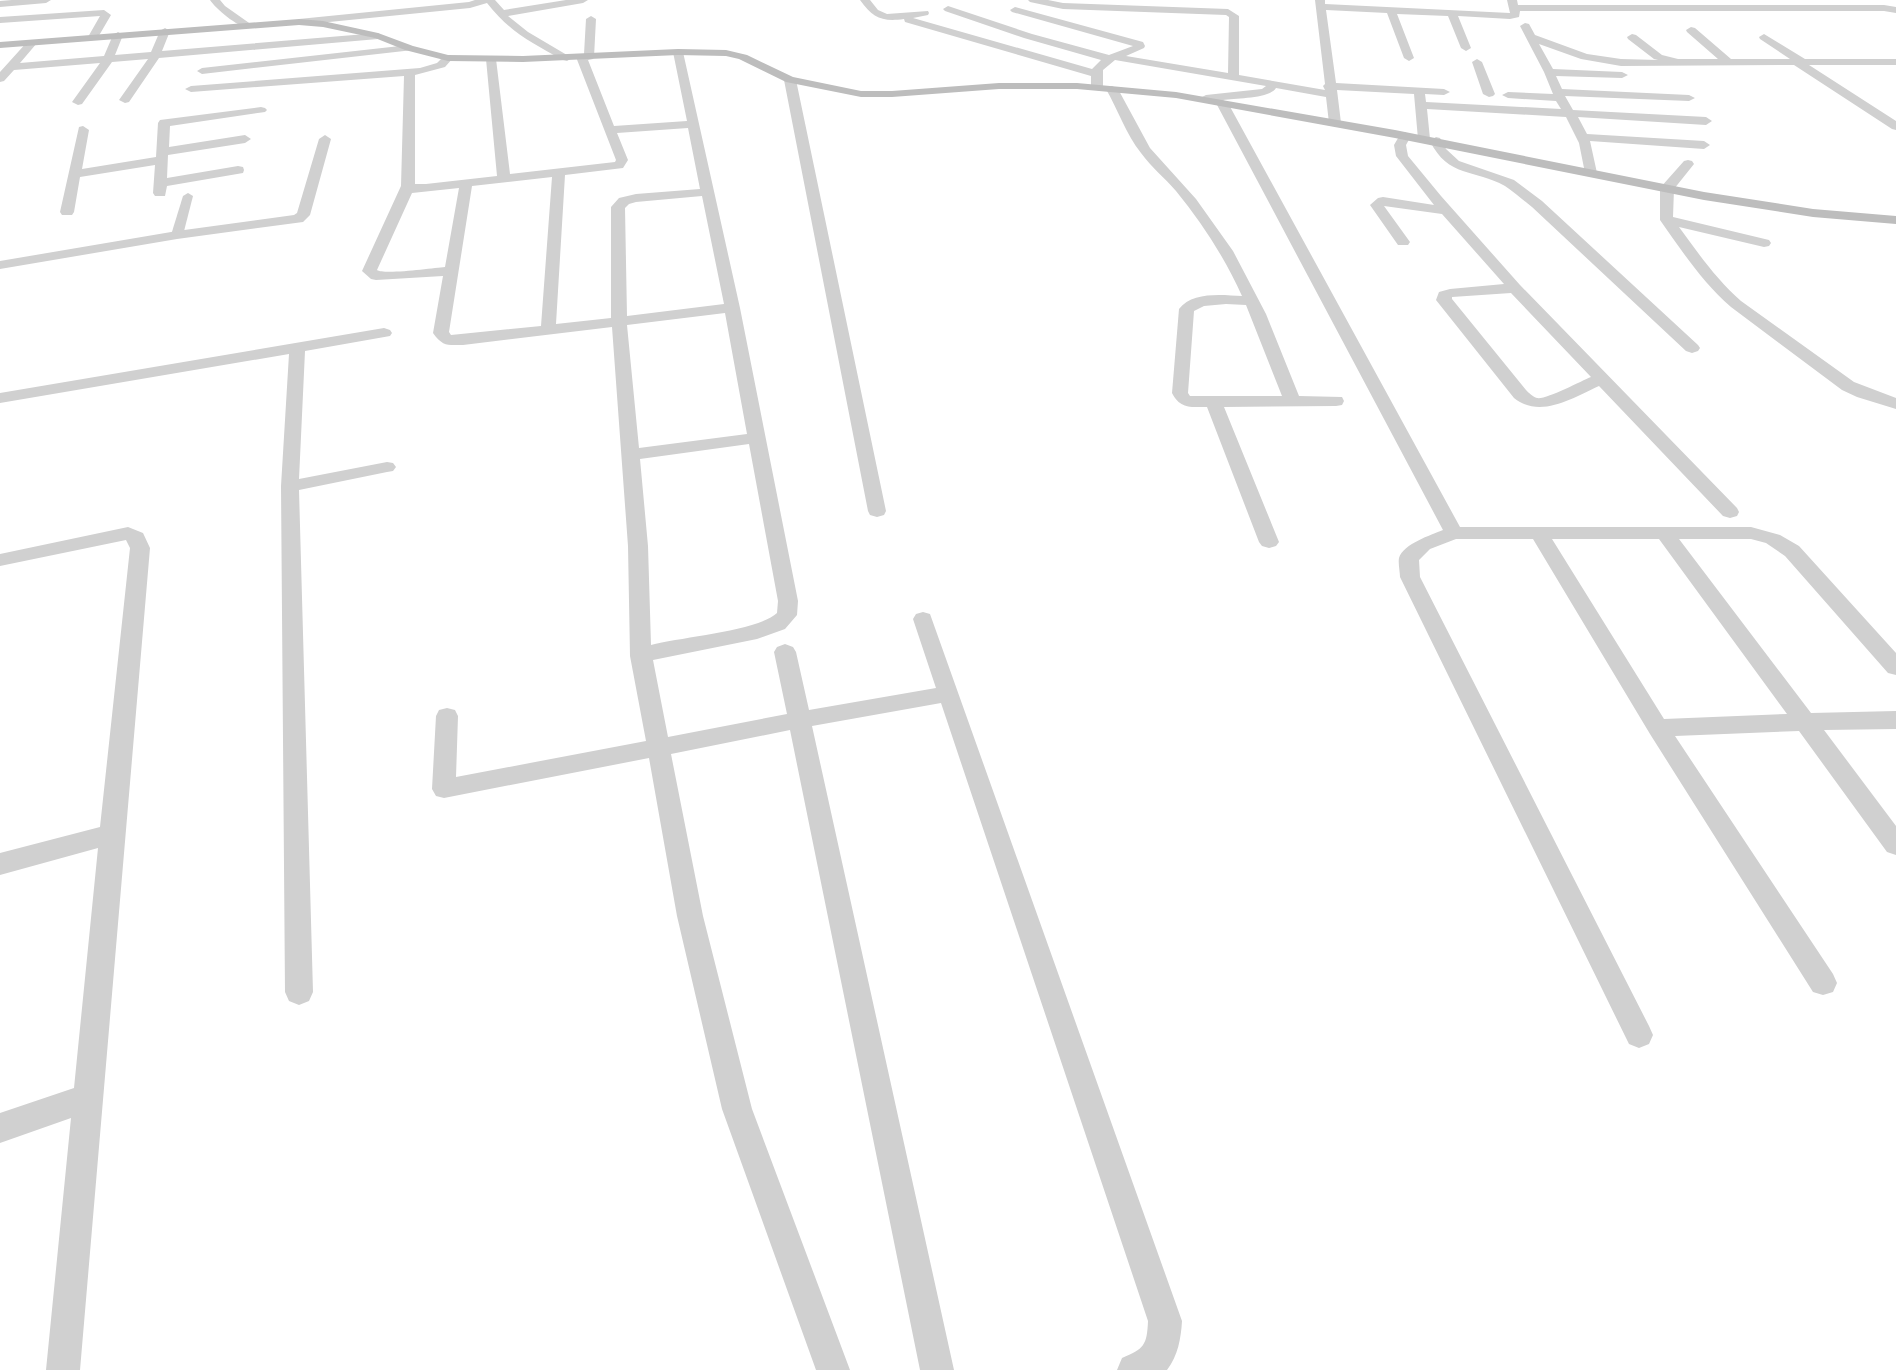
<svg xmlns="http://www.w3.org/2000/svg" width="1896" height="1370" font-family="'Titillium Web',sans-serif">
<rect width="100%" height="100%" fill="#fff"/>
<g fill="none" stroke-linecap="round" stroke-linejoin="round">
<path fill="#d0d0d0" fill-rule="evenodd" d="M188 193 193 196 183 235 177 238 173 237 171 235 183 196Z"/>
<path fill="#d0d0d0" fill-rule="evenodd" d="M12 0H51L46 3 0 7V1Z
M210 0H220L225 6 252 25 251 27C240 30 216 9 210 0Z
M475 0H495L504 10 566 0H588L583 3 508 16 528 32 572 58 567 61 563 60C530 42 510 32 487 3L470 8 299 25 294 22 299 19 469 2Z
M860 0H870L878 10 887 14 928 11 929 13 928 15 913 18 1092 69 1101 60 1024 38 945 11 943 9 948 6 1032 34 1109 55 1133 46 1012 12 1010 10 1015 7 1143 42 1145 46 1144 48 1126 56 1228 73 1229 17 1226 15 1063 9 1030 2 1028 0H1048L1063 3 1228 9 1239 16V75L1325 90 1323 86 1325 84 1315 0H1325V4L1510 13 1507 0H1517L1518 5H1884L1896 7V13L1884 11H1520L1519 17 1510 19 1458 16 1471 48 1466 51 1461 48 1448 16 1397 14 1414 58 1409 61 1404 58 1387 13 1326 10 1336 83 1444 89 1450 92 1444 95 1425 94 1426 102 1561 109 1556 101 1508 98 1502 95 1508 92 1553 94 1544 72 1520 26 1525 23 1529 24 1535 35 1587 54 1621 59 1658 60 1654 59 1628 39 1627 37 1632 34 1636 35 1662 55 1678 59H1718L1687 32 1686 30 1691 27 1695 28 1731 59H1790L1760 39 1759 37 1764 34 1805 59H1896V65H1809L1896 121V130L1892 129 1794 65 1621 66 1581 59 1539 44 1553 69 1622 72 1628 75 1622 78 1556 76 1562 89 1689 95 1695 98 1689 101 1565 96 1573 110 1706 117 1712 121 1706 125 1578 117 1587 134 1704 141 1710 145 1704 149 1590 141 1597 173 1596 176H1586L1585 173 1579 143 1566 117 1427 109 1430 139 1424 143 1418 139 1414 94 1337 90 1341 123 1335 127 1329 123 1326 97 1276 88C1269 99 1236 98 1223 100L1228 103 1460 527H1751L1780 535 1799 546 1896 653V675L1888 673 1785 556 1766 543 1751 539H1679L1811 713 1896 711V729L1824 730 1896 826V855L1887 852 1799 731 1675 736 1833 974 1837 983 1833 992 1823 995 1813 992 1650 734 1533 539H1456L1430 549 1419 560 1420 577 1649 1026 1653 1035 1649 1044 1639 1048 1629 1044 1400 577C1400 572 1398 563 1399 558 1403 544 1431 535 1443 530L1216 103 1220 100 1206 101 1200 98 1206 95 1262 89 1266 86 1115 60 1103 70V87L1097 90 1091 87V76L905 22 904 19C882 22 873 18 860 0ZM1552 539H1659L1787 714 1664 719Z
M104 10 111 15 97 39 93 40 88 37 100 16 0 23V17Z
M591 16 596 19 594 57 593 59 588 60 614 126 687 121 673 52 678 49 683 52 740 308 798 601 797 615 785 629 757 639 653 660 668 737 787 714 774 652 777 647 785 644 793 647 796 652 809 710 936 688 913 619 916 614 923 612 930 614 1182 1321C1181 1338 1178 1356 1167 1370H1117L1122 1358C1144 1349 1147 1345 1148 1321L941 703 812 726 954 1370H920L790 730 671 754 703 916 752 1109 850 1370H816L722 1109 677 916 649 758 444 798 436 796 432 789 436 716 439 710 447 708 455 710 458 716 456 777 646 741 630 656 628 546 612 327 463 345C448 345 443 347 433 333L443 276 376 280 371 279 362 271 401 186 404 76 191 92 185 89 191 86 420 68 437 63 444 56H452L453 58 445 67 415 75V184H426L497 176 486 59 491 56 496 59 510 174 615 162 616 160 576 57 577 55 584 54 586 19ZM688 128 700 189 636 194 619 198 611 207V318L556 324 565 175 623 168 628 160 617 133ZM552 177 541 326 451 335 449 332 472 186ZM459 188 445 267C433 268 384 275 377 270L412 193ZM702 196 724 304 627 316 625 208 629 204 636 202ZM725 313 747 434 639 448 627 325ZM749 444 778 601 777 613C758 631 681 637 651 645L648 546 640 459Z
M165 28 170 31 162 51 378 33 383 36 378 39 159 58 129 102 125 103 119 100 148 59 112 62 82 104 78 105 72 102 100 63 14 70 4 81 0 82V72L28 41H36L37 43 20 63 104 56 113 35 118 32 123 35 115 55 151 52 160 31Z
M409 45 414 48 413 50 202 74 197 71 202 68Z
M1477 59 1482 62 1495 94 1493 96 1489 97 1483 94 1472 62Z
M790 77 796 80 886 511 884 515 877 517 870 515 868 511 784 80Z
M1112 86 1118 89 1150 148 1196 199 1233 251 1266 314 1299 396 1342 397 1344 401 1342 405 1336 406 1224 407 1279 542 1276 546 1269 548 1262 546 1259 542 1207 407C1191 407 1180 409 1172 393L1179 309C1192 291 1223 295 1242 296 1225 258 1202 223 1176 191 1165 178 1151 167 1141 153 1126 134 1118 110 1106 89ZM1226 304 1246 305 1282 396H1190L1188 393 1194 311 1204 306Z
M261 107 265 108 267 110 265 112 170 126 169 147 245 135 251 139 245 143 168 155 167 178 238 166 243 167 244 170 243 173 167 186 165 196H155L153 193 155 165 80 177 74 212 72 215H62L60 212 79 127 83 126 89 130 82 169 156 157 158 123 160 120Z
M1405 132 1411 136 1406 145 1408 156 1441 196 1520 285 1737 508 1739 512 1737 516 1730 518 1723 516 1599 386C1573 398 1540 419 1514 398L1436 300 1439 292 1450 289 1504 284 1442 214 1384 206 1410 242 1408 245H1398L1370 205 1378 198 1383 197 1434 205 1396 156 1394 145 1401 133ZM1511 293 1591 377C1581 381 1546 400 1537 398 1533 397 1529 393 1526 390L1452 299V297Z
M325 135 331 139 310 215 303 222 177 239 0 269V261L177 231 294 215 297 213 319 139Z
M1436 137 1440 138 1446 149 1459 161 1514 180 1542 201 1698 345 1700 348 1698 351 1692 353 1686 351 1532 207C1523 200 1514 192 1505 186 1475 169 1448 178 1430 141Z
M1688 160 1692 161 1694 164 1674 189 1673 217 1769 240 1771 243 1769 246 1764 247 1679 227C1698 253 1716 279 1741 301L1854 382 1896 398V409L1857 397 1842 390 1731 307C1702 282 1682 251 1660 220V188L1684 161Z
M384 328 390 330 392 333 390 336 305 351 299 479 387 462 393 463 396 467 393 471 387 472 299 490 313 992 309 1001 299 1005 289 1001 285 992 281 486 289 354 0 403V393Z
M128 527 143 533 150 548 80 1370H46L71 1118 0 1143V1113L74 1088 98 848 0 875V853L100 827 130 548 126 540 0 566V554Z"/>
<path fill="#bdbdbd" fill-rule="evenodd" d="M299 19 323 21 378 33 413 46 448 55 523 56 678 49 726 50 747 55 793 77 861 91H892L999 83H1077L1176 92 1395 130 1704 192 1813 209 1896 216V224L1813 217 1704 200 1395 138 1176 98 1077 89H999L892 97H861L786 82 739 59 726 56 678 55 523 62 448 61 405 50 375 38 323 27 299 25 0 48V42Z"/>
</g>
</svg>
